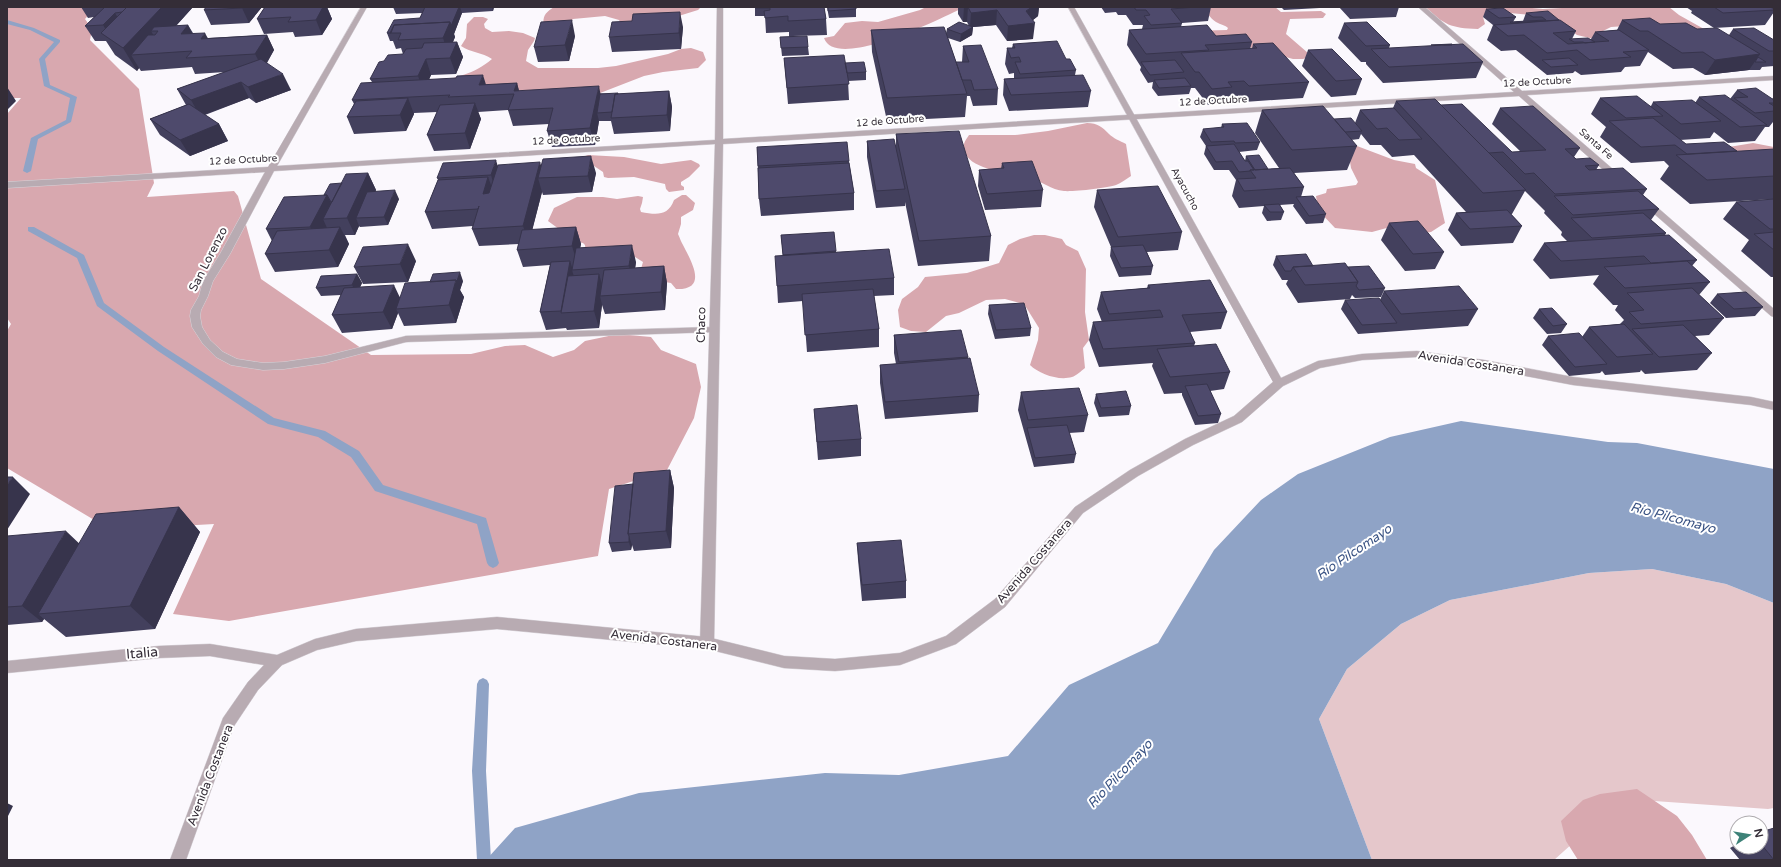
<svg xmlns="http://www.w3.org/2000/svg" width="1781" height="867" font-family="'Varela Round',sans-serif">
<rect width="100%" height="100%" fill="#fbf8fd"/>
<path fill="#e5c7cb" d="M1652 569 1726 584 1774 603V808L1768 809 1640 800 1611 809 1554 860H1372L1319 719 1347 669 1401 624 1450 600 1589 573Z"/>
<path fill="#d8a8af" d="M7 7H96L85 19 92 29 90 40 139 89 154 183 147 197 234 191 238 196 261 279 371 355 471 354 505 346 525 345 553 357 574 350 585 341 618 334 651 337 661 350 696 364 701 387 694 418 667 470 609 489 598 556 229 621 173 614 214 524 111 530 7 468V331L11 324 7 318V114L21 98H7Z
M554 7H701L698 10 656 23 623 27 619 20 605 16 573 19 567 26 544 28C542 16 545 13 554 7Z
M926 7H965C943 17 836 72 824 38L834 36 845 23 862 21 878 22 920 10Z
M1204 7H1275L1281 12 1321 11 1326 14 1323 18 1290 19 1286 34 1308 53 1309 57 1303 59H1293L1189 31 1227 30 1228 28C1225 25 1222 25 1218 23 1213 21 1206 13 1204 7Z
M1425 7H1520L1543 9 1581 7H1669L1679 15 1704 29 1706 36 1626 26 1611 27 1603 31 1605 38 1594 39 1577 35 1560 22 1533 15 1498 12 1485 14 1483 17 1485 24 1478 29C1450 28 1445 25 1425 7Z
M474 17H483L488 19 484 24 485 28 492 32 509 31 523 33 535 38 534 41 528 50 526 61 538 68H598L616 66 668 54 681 49 691 48 703 52 706 60 698 68 663 72 644 76 595 95H521L495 84 457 90 435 84C458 75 472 76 492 59 482 52 471 53 461 46L466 38 467 24Z
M1087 123C1098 123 1102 127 1109 134 1113 138 1120 141 1126 144L1131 176C1126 179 1121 183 1116 185 1108 188 1072 192 1064 191 1051 190 1042 181 1030 178 1015 174 960 170 964 145 964 142 967 138 969 135H1015L1048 131Z
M1753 143 1774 147V169L1695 147H1729Z
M1357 146 1394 160 1415 164 1416 168 1435 180 1445 223 1431 232 1423 233 1394 226 1372 232 1335 228 1318 210 1316 196 1326 193 1327 189 1356 185 1358 182 1351 168 1348 149Z
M588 155 624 157 661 164 691 160 699 164 700 166 689 177 681 182V185L684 187V190L669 192 666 189 665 184 634 177 608 178 604 177 603 172 594 166 581 163 580 158Z
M682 195H686L695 203 693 210 681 217V224L678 234C680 238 681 242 683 245 691 261 709 290 676 289L671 283 659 281 640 272 643 262 635 257 586 255 585 245 583 243 567 240 563 232 548 221 554 208 577 197H603L617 199 638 196 643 197 642 203 640 209 641 212C657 215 668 216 674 200Z
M1034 235H1045L1062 239 1066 245 1078 251 1086 269 1085 312 1089 340 1083 348 1085 368C1081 371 1076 376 1072 377 1059 381 1039 374 1030 365L1038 340 1039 328 1024 304 1005 299 986 300 959 313 946 316 926 332 911 331 900 327 898 310 902 299 918 287 925 277 967 273 999 263 1008 245 1020 239Z
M1637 789 1677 816 1692 835 1707 860H1578L1566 841 1561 821 1583 800 1600 794Z"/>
<path fill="#8fa3c6" d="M1461 421 1608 442 1637 443 1774 469V603L1726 584 1652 569 1589 573 1450 600 1401 624 1347 669 1319 719 1372 860H486L515 828 639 793 825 773 899 775 1008 756 1069 685 1158 643 1214 550 1261 500 1298 474 1390 437Z"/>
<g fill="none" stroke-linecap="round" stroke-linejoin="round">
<path fill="#8fa3c6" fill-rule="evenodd" d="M7 20 34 28 60 40V42L45 59 50 85 77 97 71 122 38 139 31 171 27 173 23 171 31 138 66 120 70 98 44 86 39 59 54 42 30 30 7 24Z
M28 227H34L84 255 104 303 164 347 274 418 325 431 359 451 383 485 486 518 499 563 497 566 493 568 489 566 487 563 477 524 375 491 351 457 318 437 268 424 158 351 97 306 77 258 28 231Z
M483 678 487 680 489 684 486 771 491 860H477L472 771 477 684 479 680Z"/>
<g stroke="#d7d3d9" stroke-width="1">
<path id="service" d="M714 327 717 328 719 330 717 332 406 342 401 339 406 336Z"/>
</g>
<g stroke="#d7d3d9" stroke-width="1">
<path id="minor" d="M361 7H367L277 166 715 140 717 7H723V139L1514 92 1418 7H1425L1522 91 1774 76V80L1527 95 1622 177V181H1616L1519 96 723 144 714 643 712 647 707 649 702 647 700 643 715 144 274 171 230 254 213 281 208 296 201 310 200 316 202 327 210 340 223 352 237 359 263 363 284 362 325 356 406 336 411 339 410 341 325 363 284 369 263 370 231 365 216 357 203 344 192 327 190 316 191 310 199 296 203 281 220 254 265 172 7 188V182L268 167Z
M1647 200 1650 201 1774 309V317L1771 316 1644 205 1643 203 1644 201Z"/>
</g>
<g stroke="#d7d3d9" stroke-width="1">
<path id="tertiary" d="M1068 7H1074L1281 378 1318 361 1362 354 1417 351 1484 360 1573 377 1751 397 1774 402V410L1751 405 1573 385 1484 368 1417 357 1362 360 1320 368 1283 386 1242 422 1193 445 1138 476 1083 513 1005 607 956 644 900 665 835 671 784 668 707 649 497 629 356 641 317 650 282 665 258 690 234 726 186 860H170L223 718 248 682 264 665 210 656 159 658 7 673V661L159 646 210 644 277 655 315 639 356 629 497 617 707 637 784 656 835 659 900 653 946 636 995 599 1075 507 1130 470 1185 439 1234 416 1273 382Z"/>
</g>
<use href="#service" fill="#b8abb2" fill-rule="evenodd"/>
<use href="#minor" fill="#b8abb2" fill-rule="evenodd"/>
<use href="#tertiary" fill="#b8abb2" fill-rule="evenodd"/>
</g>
<path fill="#43405d" d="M81 7H193L176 26 188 25 193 33 208 38 267 35 274 50 267 63 291 90 256 103 249 98 205 115 219 124 228 141 190 156 160 135 150 119 186 105 177 89 225 72 195 74 192 67 141 71 139 68 137 71 115 55 106 41H95L85 26 94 17 88 18Z
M206 7H262L249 23 211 25 204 10Z
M263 7H327L332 19 322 35 295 37 293 32 264 34 257 19 264 8Z
M393 7H494L493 11 462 13 454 34 455 37 453 42H457L463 57 456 74 431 75 429 79 486 85 517 83 519 91 618 94 669 91 672 107 670 131 614 134 611 121H599L595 145 552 147 547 131 549 124 513 126 508 110 478 112 481 119 470 149 434 151 427 135 437 112 414 113V114L406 131 354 134 347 117 354 104 352 100 372 82 370 79 384 61 403 54 401 48 396 49 393 41H390L387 33 420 18 422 13 396 14Z
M755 7H824L826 19 827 35 793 36 808 47 809 55 782 56 780 37H789V32L766 33 765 16H755Z
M827 7H875L856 8V17L829 18Z
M958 7H1039L1038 16 1033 20V39L1007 41 996 25 973 27 972 35 960 42 948 38 956 62H962L963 46 998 89 997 105 973 106 970 96H967L965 117 887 121 872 52 871 30 946 33 947 29 969 26 967 22H963L958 14Z
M1101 7H1211L1208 21 1182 23 1181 27 1216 36 1252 42 1250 49H1252L1253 44 1309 82 1303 98 1244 102 1240 96 1229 97 1228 103 1208 105 1195 88H1191L1189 94 1158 96 1152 88 1153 82 1148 83 1140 70 1141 67 1127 45 1129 30 1142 29 1143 25H1133L1126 15H1118L1116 12 1105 13Z
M1281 7H1337L1284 10Z
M1339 7H1399L1396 17 1350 19Z
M1686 7H1770L1774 9V12L1765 25 1714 28 1691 13 1692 11Z
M1486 9 1516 17 1513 22 1524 21H1523L1526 13 1559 20 1576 31 1572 39H1591L1595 32 1617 30 1622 20 1697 29 1729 35 1733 29 1774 40V66L1762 67 1760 70H1749L1705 75 1693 68 1673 69 1648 52 1640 66 1625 67 1621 72 1581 75 1575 71 1573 73 1547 75 1516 50 1501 51 1487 40 1493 25 1483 17Z
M1344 23 1390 45 1389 48 1483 62 1476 78 1383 83 1366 64V62H1361L1338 38Z
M683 27 681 49 612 52 609 37Z
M575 36 569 61 538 62 534 47Z
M1013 44 1066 59 1076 70 1075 75 1091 91 1088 107 1009 111 1003 95 1004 79 1014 78V73L1009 74 1005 64 1007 48H1012Z
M1308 50 1362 79 1356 95 1331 97 1302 66Z
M784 58 845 63 866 72V80L848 81 849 100 788 104Z
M1737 90 1772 99 1773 98H1774V123L1773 122 1769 127H1765L1755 141 1728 143 1714 132 1710 138 1680 140 1686 144 1737 151 1774 176V199L1690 204 1660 179 1669 166 1664 161 1631 163 1600 137 1606 127 1591 114 1600 98 1651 106 1653 102 1695 103 1699 97 1730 99Z
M1396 101 1441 105 1512 152H1521L1492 124 1500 108 1580 148 1574 157 1576 159 1599 165 1596 170 1647 189 1643 195 1659 209 1651 220 1666 233 1665 235 1697 260 1692 266 1710 282 1699 295 1724 318 1709 335 1695 336 1712 353 1697 370 1645 374 1641 370 1640 372 1605 375 1602 371 1600 373 1569 376 1542 345 1548 336 1582 337 1589 327 1620 324 1624 320 1615 310 1618 305H1613L1593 284 1599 275 1550 279 1533 260 1544 243 1567 241 1561 235 1562 232 1544 213 1545 211 1525 191 1512 214H1511L1522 226 1513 243 1461 246 1448 230 1456 213 1466 212 1414 155 1392 157 1381 145H1370L1361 134 1359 139 1351 140 1357 146 1347 170 1294 173 1304 187 1301 197 1326 214 1323 223 1306 224 1293 206 1294 204 1280 205 1284 212 1281 220 1267 221 1262 213 1264 206 1239 208 1232 196 1236 180 1229 170H1214L1204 154 1206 146 1200 137 1203 129 1221 128 1222 124 1260 142 1257 150 1239 152 1245 161 1246 156 1268 169 1279 168 1255 133 1262 110 1334 119 1355 123 1360 110 1393 108Z
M896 134 991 236 989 261 918 266 905 202V206L876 208 867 157V141L896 145Z
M757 147 849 161 854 193V210L761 216 759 199Z
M1002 163 1043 190 1041 207 985 210 978 186 979 170 1001 169Z
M541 165 596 173 592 192 543 195 542 192 532 230 576 227 581 244 580 248 636 262 635 268 664 266 667 283 665 310 605 314 602 305 599 328 567 330 566 328 546 330 540 312 550 265 523 267 517 250 519 244 479 246 472 229 473 226 432 229 425 212 438 180 437 178 498 166Z
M368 173 376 190 375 192 399 199 388 225 360 227 359 226 355 235H345L349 244 338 267 275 272 265 254 272 241 266 229 324 195 342 183Z
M1097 190 1182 232 1178 250 1147 252 1153 266 1151 275 1119 277 1110 256 1111 247 1094 207Z
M1774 199V277H1771L1741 251 1749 240 1723 219 1736 202Z
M1389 223 1444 252 1435 269 1405 271 1381 240Z
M781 235 836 251V252L894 278V295L874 296 879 329V347L807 352 803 301 778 303 777 286 783 256Z
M1276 256 1313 266 1348 267 1385 288 1381 297 1355 298 1352 295 1350 299 1298 303 1286 284 1288 280H1282L1273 265Z
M416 261 408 282 363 284 354 267Z
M357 274 362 283 360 287 400 297 463 281 460 290 464 297 456 323 404 326 398 313 392 329 342 333 332 315 341 295 321 296 316 288Z
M1148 285 1227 312 1221 329 1190 332 1195 343 1194 346 1230 372 1224 389 1210 391 1221 414 1218 423 1195 425 1182 395V393L1164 394 1152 366 1153 363 1099 367 1089 340 1093 322H1102L1097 309 1101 292 1147 288Z
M1384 291 1478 309 1468 326 1358 334 1341 309 1345 300H1380Z
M1717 294 1763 307 1755 316 1726 318 1710 303Z
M989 305 1031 328 1030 336 995 339 988 314Z
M1539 309 1567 324 1561 333 1547 334 1533 318Z
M894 335 968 357V359L979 395 978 412 885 419 880 383V365L896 364 894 353Z
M1021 392 1088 415 1084 432 1069 433 1076 454 1074 463 1034 467 1018 410Z
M1096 394 1131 406 1129 415 1099 417 1094 403Z
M814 409 861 439V456L818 460Z
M670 470 674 488 671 548 634 551 632 545 631 550 612 552 609 543 633 484Z
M179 507 200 532 155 629 66 637 44 619 42 622 7 625V536L79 543Z
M857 543 906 581V598L862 601 858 560Z
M1761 832 1774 860H1740L1730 848 1737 844V847H1761Z"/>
<path fill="#37344c" d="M162 7H193L163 40 158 31H151L159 45 131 55 139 68 137 71 123 48Z
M243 7H262L249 23 242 8Z
M323 7H327L332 19 322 35 316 20Z
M459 7H460L462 13 454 34 455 37 448 53 443 38 450 22Z
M492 7H494L493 11Z
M964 7H968L967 22H963Z
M1032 7H1039L1038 16 1028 24 1035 23 1033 39 1007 41 1008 26Z
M997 10 996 25 973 27 972 35 960 42 961 34 970 28 971 13Z
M680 12 683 27 681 49 679 33Z
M115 13 124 28 112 40 103 25Z
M572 20 575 36 569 61 565 45Z
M188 25 196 41 181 34Z
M205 33 213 48 201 39Z
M267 35 274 50 263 69 255 54Z
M457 42 463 57 456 74 450 58Z
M1760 54 1749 70 1705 75 1715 60Z
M426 59 431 75 424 92 418 76Z
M283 74 291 90 256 103 248 87Z
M483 75 488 91 479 85Z
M241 82 249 98 200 116 191 100Z
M517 83 521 99 514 91Z
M599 86 602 102 597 113 599 121 595 145 590 128Z
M7 87 16 101 7 110Z
M669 91 672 107 670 131 667 115Z
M408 98 414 114 406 131 400 115Z
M475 103 481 119 470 149 465 133Z
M219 124 228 141 190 156 180 140Z
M591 156 596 173 592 192 588 176Z
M496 160 501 177 496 192 491 175Z
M540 162 545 178H538L542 192 529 243 523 226Z
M368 173 376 190 363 218H356L359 226 355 235 347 218Z
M488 177 494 193 483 194Z
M395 190 399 199 388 225 384 217Z
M327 195 335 212 323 219 327 228 319 244 310 227Z
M340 227 349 244 338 267 329 250Z
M576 227 581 244 577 263 572 246Z
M408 244 416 261 408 282 400 264Z
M632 245 636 262 633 284 629 266Z
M570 261 573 270H572L575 280 562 313 561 311Z
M664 266 667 283 665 310 661 292Z
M460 272 463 281 460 290 464 297 456 323 449 305 456 280Z
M357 274 362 283 357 294 352 285Z
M599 274 604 291 600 296 602 305 599 328 594 311Z
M394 285 402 302 396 309 398 313 392 329 383 312Z
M670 470 674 488 671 548 666 531Z
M13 477 30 494 7 530V485Z
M179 507 200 532 155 629 130 606Z
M66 531 84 548 38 614 44 619 42 622 22 606Z
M629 536 632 545 631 550 629 542Z
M7 803 13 806 7 818Z"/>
<path fill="#4e4a6c" stroke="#37344c" d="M105 7H127L122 12 115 13 103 25 85 26Z
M127 7H162L123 48 101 33Z
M206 7H243L242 8 204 10Z
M265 7H323L316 20 288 22 291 17 257 19Z
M425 7H459L451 26 450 22 394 25 391 33H387L394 20 420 18Z
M755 7H770V8H755Z
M770 7H824L826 19 788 21V16L765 18 764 11 770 10Z
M828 7H856V9L828 11Z
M968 7H1032L1026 11 1035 23 1008 26 997 10 971 13Z
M1134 7H1197L1171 9 1182 23 1151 25 1144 16 1150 15 1146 10H1136Z
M1714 7H1770L1774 9V10L1723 13Z
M1503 8 1516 17 1499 18 1486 9Z
M1548 11 1559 20 1511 23 1510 22 1546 20 1542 17H1533L1526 13Z
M680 12 679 33 609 37 612 22 632 21 633 14Z
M1650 18 1660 24 1686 23 1697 29 1717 28 1760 54 1715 60 1703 52 1682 53 1648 31H1640L1622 20Z
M572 20 565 45 534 47 541 22Z
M1560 20 1576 31 1553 33 1568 44 1609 41 1595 32 1619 30 1649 50 1623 52 1631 57 1590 60 1577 50 1547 53 1524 35 1508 36 1494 25Z
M450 22 443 38 398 40 401 33H390L394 25Z
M959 22 973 27 961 34 947 29Z
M1367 22 1390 45 1366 46 1344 23Z
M188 25 181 34 205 33 201 39 267 35 255 54 186 58 192 51 131 55 148 35H155L158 31H151L154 27Z
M1207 25 1216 36 1246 34 1252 42 1205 45 1209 50 1146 54 1129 30Z
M944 27 967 94 887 98 871 30Z
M1754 28 1774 40V51H1769L1733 29Z
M807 36 808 47 781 48 780 37Z
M1588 38 1595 42 1585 43 1583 42H1574L1569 39Z
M1057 41 1066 59H1070L1076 70 1020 74 1015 62H1021L1019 57 1011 58 1007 48H1015L1013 44Z
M457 42 450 58 426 59 418 76 370 79 379 62 384 61 388 55 403 54 406 49 422 48 424 43Z
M1273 43 1309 82 1249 86 1244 81 1228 82 1232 87 1212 89 1199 72H1195L1181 53 1257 48 1253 44Z
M1452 44V45H1431Z
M1463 44 1483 62 1389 67 1371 49Z
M981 45 998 89 974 90 971 80H962L956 62H969L963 46Z
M1332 49 1362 79 1336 81 1308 50Z
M844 55 849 84 787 88 784 58Z
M1758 57 1766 62H1755Z
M1569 58 1578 65 1551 67 1542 60Z
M261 59 283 74 248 87 241 82 191 100 177 89Z
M1175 60 1184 72 1150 75 1141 62Z
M864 62 866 72 847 73 845 63Z
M483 75 479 85 517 83 514 91 599 86 590 128 547 131 553 108 508 110 514 94 448 97 450 95 352 100 361 83 456 78 457 76Z
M1083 75 1091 91 1011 95 1004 79Z
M1185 78 1191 86 1159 88 1154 80Z
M1756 88 1774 100V103H1769L1774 106V111L1755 113 1734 98 1748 97 1737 90Z
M669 91 667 115 611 118 615 94Z
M618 93V94H615L612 112 597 113 600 94Z
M1725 95 1767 125 1740 127 1699 97Z
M1637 96 1663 116 1626 118 1600 98Z
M408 98 400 115 347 117 356 101Z
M1435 99 1526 190 1483 193 1396 101Z
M1692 100 1721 121 1681 124 1653 102Z
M475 103 465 133 427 135 440 105Z
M189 104 219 124 180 140 150 119Z
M1462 104 1512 152 1546 150 1500 108 1533 106 1580 148 1565 149 1576 159 1590 158 1599 165 1585 166 1589 170 1623 168 1647 189 1555 194 1534 173 1525 174 1503 152 1489 153 1441 105Z
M1323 106 1357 146 1292 150 1262 110Z
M1394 108 1422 139 1399 140 1387 128 1377 129 1360 110Z
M1351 118 1362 131 1345 132 1334 119Z
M1653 118 1686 144 1724 142 1737 151 1687 154 1675 145 1641 147 1609 121Z
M1247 123 1260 142 1235 143 1234 141 1211 142 1203 129 1224 127 1222 124Z
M959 131 991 236 919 241 896 134Z
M894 139 905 189 876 191 867 141Z
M847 142 849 161 758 166 757 147Z
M1234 144 1245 161H1248L1254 170H1250V171L1239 172 1232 161 1216 162 1206 146Z
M1774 149V176L1707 180 1676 155Z
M1259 155 1268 169 1255 170 1246 156Z
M591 156 588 176 538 178 543 159Z
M496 160 491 175 437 178 443 163Z
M1032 161 1043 190 987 194 979 170 1004 168 1002 163Z
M540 162 523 226 472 229 479 206 478 209 425 212 438 180 488 177 483 194 489 193 498 165Z
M849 163 854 193 759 199 758 168Z
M1290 168 1304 187 1244 191 1237 179 1256 178 1250 170Z
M368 173 347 218 323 219 346 174Z
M342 183 332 202H331L327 195H324L330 184Z
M1158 186 1182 232 1118 237 1097 190Z
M395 190 384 217 356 218 367 192Z
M1638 191 1659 209 1573 215 1554 196Z
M327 195 310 227 266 229 284 197Z
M1313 196 1326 214 1309 216 1296 197Z
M1774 199V229H1770L1736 202Z
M1279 204 1284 212H1270L1264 205Z
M1507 210 1522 226 1470 229 1456 213Z
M1643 213 1666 233 1592 238 1571 218Z
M1418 221 1444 252 1413 254 1389 223Z
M340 227 329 250 265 254 277 231Z
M576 227 572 246 517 250 522 230Z
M834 232 836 251 783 255 781 235Z
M1774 232V250L1754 234Z
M1669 235 1697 260 1651 263 1644 256 1561 261 1544 243Z
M408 244 400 264 354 267 363 247Z
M632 245 629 266 572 270 576 248Z
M1143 245 1153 266 1121 268 1111 247Z
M889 249 894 278 777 286 775 256Z
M1306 254 1313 266 1293 267 1291 271H1285L1276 256Z
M570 261 561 311 540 312 551 262Z
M1687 261 1710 282 1625 288 1604 267Z
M1345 263 1358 282 1305 285 1293 267Z
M664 266 661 292 600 296 604 270Z
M1369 266 1385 288 1359 290 1356 286 1358 282 1348 267Z
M460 272 457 281 456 280 430 282 433 274Z
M357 274 352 285 316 288 321 276Z
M599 274 594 311 561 313 568 276Z
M456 280 449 305 396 309 405 283Z
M1210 280 1227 312 1182 315 1195 343 1103 349 1093 322 1163 317 1160 310 1109 314 1101 292 1150 288 1148 285Z
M394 285 383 312 332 315 344 288Z
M1459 286 1478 309 1401 314 1384 291Z
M1692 288 1724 318 1641 324 1629 312 1644 310 1627 293Z
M873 289 879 329 805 335 802 294Z
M1746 292 1763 307 1734 309 1717 294Z
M1379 298 1397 323 1362 325 1345 300Z
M1024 303 1031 328 996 330 989 305Z
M1552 308 1567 324 1553 326 1539 309Z
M1624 324 1653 354 1617 357 1589 327Z
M1683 325 1712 353 1659 357 1632 329Z
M961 330 968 357 899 362 894 335Z
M1579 333 1607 364 1575 367 1548 336Z
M1216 344 1230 372 1170 377 1157 349Z
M970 358 979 395 885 402 880 365Z
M1207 384 1221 414 1198 416 1185 386Z
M1079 388 1088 415 1028 420 1021 392Z
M1126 391 1131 406 1101 408 1096 394Z
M857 405 861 439 817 442 814 409Z
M1067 425 1076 454 1035 458 1027 428Z
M670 470 666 531 628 534 634 473Z
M7 477H13L7 485Z
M633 484 628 534 629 536V542L609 543 615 486Z
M179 507 130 606 38 614 96 514Z
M66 531 22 606 7 607V536Z
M901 540 906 581 862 585 857 543Z
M1774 828V860L1761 844V832Z"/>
<g text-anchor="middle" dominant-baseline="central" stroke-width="4" stroke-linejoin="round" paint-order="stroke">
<g font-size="10" fill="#342d37" stroke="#fff">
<text transform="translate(1537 82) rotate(-3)">12 de Octubre</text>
<text transform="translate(1213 101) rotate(-3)">12 de Octubre</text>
<text transform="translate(890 121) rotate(-4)">12 de Octubre</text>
<text transform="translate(566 140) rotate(-3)">12 de Octubre</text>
<text transform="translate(1596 144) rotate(41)">Santa Fe</text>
<text transform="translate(243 160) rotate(-3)">12 de Octubre</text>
<text transform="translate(1185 189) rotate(61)">Ayacucho</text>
</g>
<g font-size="12" fill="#342d37" stroke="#fff">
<text transform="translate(208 259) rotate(-63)">San Lorenzo</text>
<text transform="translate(701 325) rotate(-89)">Chaco</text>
<text transform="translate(1471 363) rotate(9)">Avenida Costanera</text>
<text transform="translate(1034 561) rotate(-49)">Avenida Costanera</text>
<text transform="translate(664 640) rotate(7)">Avenida Costanera</text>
<text transform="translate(210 775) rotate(-69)">Avenida Costanera</text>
</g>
<g font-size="13" font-style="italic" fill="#395283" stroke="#fff">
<text transform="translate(1673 518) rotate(15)">Río Pilcomayo</text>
<text transform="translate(1354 552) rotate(-34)">Río Pilcomayo</text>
<text transform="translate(1120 774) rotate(-47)">Río Pilcomayo</text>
</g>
<g font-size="14" fill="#342d37" stroke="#fff">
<text transform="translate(142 653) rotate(-5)">Italia</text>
</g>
</g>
<rect width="1781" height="867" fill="none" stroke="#342d37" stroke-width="16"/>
<g transform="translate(1749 835) rotate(78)"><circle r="19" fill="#ffffff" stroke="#aeabaf"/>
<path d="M0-3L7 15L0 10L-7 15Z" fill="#3d8278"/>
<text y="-6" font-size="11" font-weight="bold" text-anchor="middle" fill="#342d37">N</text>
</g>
</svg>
